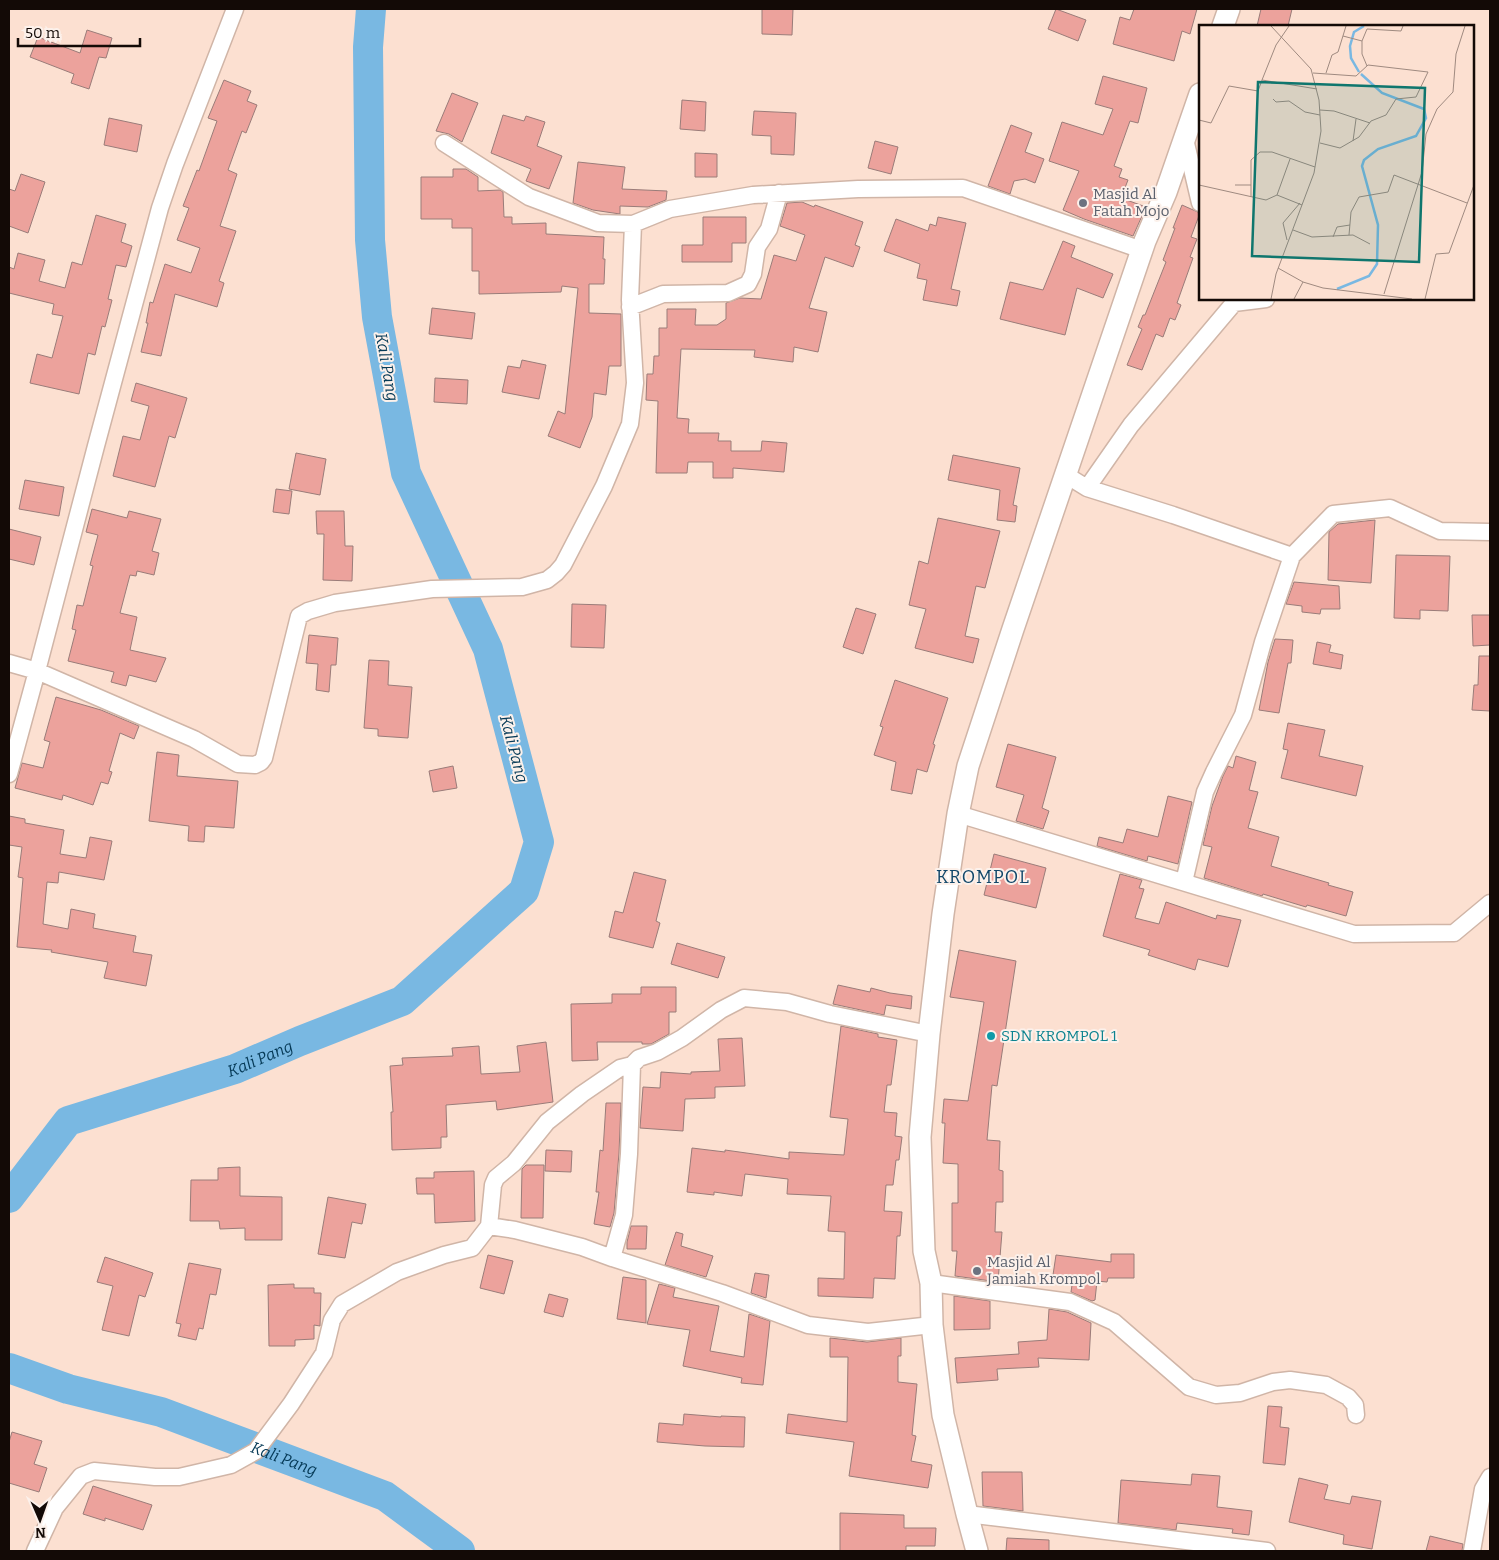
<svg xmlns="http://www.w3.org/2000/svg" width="1499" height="1560" font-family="Bitter,serif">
<rect width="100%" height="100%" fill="#fce0d1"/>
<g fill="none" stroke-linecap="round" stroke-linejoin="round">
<g stroke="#79b8e2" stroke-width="30">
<path id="s1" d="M9 1198 68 1121 235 1069 300 1041 402 1001 524 891 539 842 488 649 406 473 377 317 370 240 368 47 371 9"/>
<path id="s2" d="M9 1368 68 1389 161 1412 385 1496 460 1551"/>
</g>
</g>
<path fill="#eca29c" stroke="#9a7c79" d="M762 9H793L792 35 762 34Z
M1056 9 1086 20 1078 41 1048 29Z
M1134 9H1197L1190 34 1182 31 1174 61 1113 44 1120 17 1130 20Z
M1261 9H1292L1288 26H1257Z
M87 30 112 38 106 58 99 57 89 89 71 83 74 74 30 57 38 37 80 53Z
M1103 76 1147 88 1138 123 1130 121 1114 166 1122 169 1119 177 1128 180 1121 198 1146 207 1133 236 1084 219 1063 210 1079 171 1049 161 1062 122 1103 135 1113 109 1095 104Z
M224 80 251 91 247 101 257 105 246 133 242 131 228 170 237 174 220 226 236 231 219 281 224 283 217 307 175 294 161 356 141 352 148 323H146L150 302 153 303 165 264 191 273 200 248 177 240 189 208 183 206 197 170 199 171 217 121 208 118Z
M452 93 478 103 462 142 449 134 436 131Z
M682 100 706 102 705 131 680 129Z
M754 111 796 113 794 155 771 154V136L752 135Z
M503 115 524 121 526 116 545 122 537 146 562 156 549 189 526 181 531 169 491 153Z
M109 118 142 125 137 152 104 145Z
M1011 125 1032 133 1025 152 1044 159 1035 183 1025 179 1014 181 1010 194 988 186Z
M875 141 898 147 891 174 868 168Z
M695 153 717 154V177H695Z
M578 162 625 167 622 189 667 191 666 200 648 207 620 206V214L593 210 573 203Z
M453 169H466L478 177V191L500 190 503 192 504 217H512V224L546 223V234L604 237 603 259H605L604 284H589V313L621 314V366H609L606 395 594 393 592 417 580 448 548 436 558 411 565 414 578 288 562 286 561 292 479 294V271H472V228H452V219H421V177H453Z
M21 174 45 182 28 233 9 226V189L15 191Z
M802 202 814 207 815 205 863 222 855 245 860 247 853 267 825 257 809 308 827 312 818 352 794 347 793 362 754 357 755 350 681 349 677 418 689 419 688 433H719L718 441H731V451H761L762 441 787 443 784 472 733 468V478H713V462H688L687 473H656L658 401 646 400 647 374H653L654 356H659V328H667V309H696L695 325H717L726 319V303L740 298 761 299 774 255 796 261 805 235 780 226 787 203Z
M1182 205 1200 213 1191 237 1197 239 1190 257 1193 258 1177 303 1181 305 1175 320 1170 318 1163 337 1156 334 1142 370 1127 365 1142 329 1138 327 1143 315H1145L1166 262 1163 260 1175 228H1173Z
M96 215 126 224 121 242 132 246 126 267 116 265 108 299 112 300 105 327 102 326 95 355 88 353 79 394 30 383 37 354 52 358 63 316 52 314 54 304 9 293V267L14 269 18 253 45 260 39 281 65 288 72 262 82 265Z
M703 217H746V243H732V262H682V245H703Z
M938 217 966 223 951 289 960 291 957 306 923 300 927 280 917 278 920 264 884 251 896 219 928 231 930 224 936 226Z
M1063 241 1075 246 1071 257 1113 274 1103 298 1077 288 1065 335 1000 319 1010 282 1043 290Z
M432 308 475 313 472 339 429 334Z
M522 360 546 365 539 399 502 392 508 366 520 368Z
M435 378 468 380 467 404 434 402Z
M136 383 187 398 175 438 169 436 155 487 113 476 123 436 140 440 149 406 131 401Z
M296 453 326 459 320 495 289 489Z
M953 455 1020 468 1013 505 1017 506 1015 522 997 520 1000 490 948 480Z
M25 480 64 487 59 516 19 509Z
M276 489 292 491 289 514 273 512Z
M92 509 127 518 129 511 161 519 152 551 159 553 154 575 137 571 136 576 130 575 120 613 137 617 130 650 166 658 156 682 129 675 126 686 111 682 114 672 68 661 76 630 72 629 77 605 83 606 93 566 90 565 98 535 86 532Z
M316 511H344L345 546H353L352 581 323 580 324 534H317Z
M938 518 1000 531 985 588 976 586 965 636 979 639 973 663 915 648 926 609 909 605 919 561 928 564Z
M1375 520 1371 583 1328 580 1329 532 1338 524Z
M9 529 41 537 34 565 9 559Z
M1396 555 1450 556 1448 611 1420 610V619L1394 618Z
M1294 582 1339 586 1340 609H1321L1320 614 1302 612V606L1286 604Z
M572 604 606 605 604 648 571 647Z
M856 608 876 614 863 654 843 647Z
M1472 615H1490V645L1473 646Z
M309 635 338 638 336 665H331L329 692 316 690 318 664 306 663Z
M1275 639 1293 640 1291 663H1288L1279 713 1259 710 1268 662Z
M1317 642 1331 645 1329 652 1343 655 1341 669 1313 664Z
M1479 656H1490V711L1472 710 1474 685H1478Z
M369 660 389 661 388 685 412 687 408 738 378 736V729L364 728Z
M895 680 948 698 933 744 935 745 927 772 917 769 912 794 891 790 896 762 874 755 883 727 880 726Z
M56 697 101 710 139 726 134 739 120 733 109 771 112 772 108 784 101 782 93 805 63 795 62 800 15 788 22 763 43 768 50 742 44 740Z
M1288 723 1325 730 1319 756 1363 766 1356 796 1281 778 1288 750 1283 749Z
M1008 744 1056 757 1042 808 1049 811 1043 829 1016 821 1024 795 996 787Z
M157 752 179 755 177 776 238 781 234 828 205 826 204 842 188 841 189 826 149 821Z
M1236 756 1256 762 1249 790 1258 792 1248 828 1279 837 1271 866 1329 883 1328 885 1353 892 1346 916 1307 905 1306 907 1263 894 1262 896 1204 878 1212 847 1203 845 1212 806 1223 776 1228 766 1233 768Z
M453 766 457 788 433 792 429 771Z
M1168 796 1192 802 1178 864 1148 856 1147 861 1097 846 1099 837 1123 843 1127 829 1158 837Z
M9 816 25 819V823L64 830 60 854 86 858 90 837 112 841 104 880 59 872 58 883 47 882 43 924 68 929 71 909 95 914 93 928 136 936 133 952 152 955 146 986 104 978 108 962 51 952 52 950 17 947 23 878 18 877 22 847 9 845Z
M994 854 1046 868 1036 908 984 895Z
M634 872 666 880 656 921 660 923 653 948 609 937 615 911 623 913Z
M1120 874 1142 880 1139 888 1144 889 1135 918 1159 924 1166 902 1216 919 1217 915 1241 920 1228 967 1198 959 1195 970 1148 955 1150 950 1103 936Z
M677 943 725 957 718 978 671 964Z
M959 950 1016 961 997 1086 992 1085 987 1140 1000 1141 999 1170 1003 1171V1202H996L995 1232H1002L998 1282 955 1276 957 1251H952V1203H958V1164L943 1163 945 1123H942L944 1099 968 1101 984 1002 950 997Z
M838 985 870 992 871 988 890 993 912 996 911 1009 886 1005 884 1015 833 1004Z
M641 987H676V1012H669V1034L651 1044H642V1042H597L598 1060 572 1061 571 1004 612 1003V994H641Z
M841 1026 878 1034V1037L897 1040 891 1085H887L884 1112 897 1113 895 1136 902 1137 899 1160H896L893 1185H886L884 1211 902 1212 900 1236H897L895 1279 874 1278 873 1298 818 1296V1278L844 1279 845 1232 828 1231 831 1196 787 1194 788 1179 745 1174 742 1196 714 1192V1195L687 1192 692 1148 725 1152V1150L789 1159V1152L844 1155 848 1119 830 1117Z
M742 1038 745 1086 715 1087V1098L685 1099 683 1131 640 1128 643 1087 660 1088 661 1072 691 1074V1072L720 1071 718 1039Z
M546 1042 553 1102 497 1110 496 1101 446 1105 447 1137H441V1148L392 1150 391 1112H393L390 1066 403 1065 402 1058 453 1056 452 1048 479 1046 481 1074 520 1072 517 1046Z
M606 1103H621L619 1153 614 1213 610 1227 594 1224 599 1192H596L600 1150 603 1151Z
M546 1150 572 1151 571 1172 545 1171Z
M526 1165H544L543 1218H521L522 1169Z
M240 1167V1196L282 1197V1240H245V1228L220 1229 219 1221H190L191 1180H218V1168Z
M474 1171 475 1221 435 1223 434 1194H417L416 1178H434V1172Z
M328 1197 366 1204 362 1224 352 1222 345 1258 318 1254Z
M631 1226H647L646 1249H627V1242Z
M676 1232 683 1234 681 1246 713 1256 706 1277 665 1265Z
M1111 1254H1134V1278H1108L1107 1282 1097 1281 1095 1300 1092 1301 1071 1292 1073 1278 1053 1275 1056 1255 1111 1262Z
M488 1255 513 1261 504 1294 480 1288Z
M105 1257 153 1273 145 1297 139 1295 129 1336 102 1330 113 1286 97 1282Z
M189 1263 221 1269 216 1295 210 1294 203 1329 199 1328 196 1340 178 1336 181 1324 176 1323Z
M755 1273 769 1275 766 1298 751 1293Z
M623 1277 646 1280V1323L617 1319Z
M294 1284V1288H314V1293H321L320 1326 314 1325V1339L295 1340V1346H269L268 1285Z
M659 1284 675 1288 673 1297 719 1306 710 1351 744 1357 749 1314 770 1321 763 1385 741 1383 742 1378 683 1366 690 1330 647 1324Z
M549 1294 568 1299 563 1317 544 1312Z
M954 1296 990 1301V1329L954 1330Z
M1049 1309 1067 1312 1091 1323 1089 1360 1038 1358 1039 1367 997 1369 998 1380 957 1383 955 1358 1019 1354 1018 1342 1047 1340Z
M830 1338 867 1342 901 1338V1356H898V1382L917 1384 912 1435 916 1436 911 1461 932 1465 928 1488 849 1476 854 1442 786 1433 788 1414 847 1422 848 1357H830Z
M1268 1406 1282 1407 1280 1427 1289 1428 1285 1465 1263 1463Z
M684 1414 721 1417V1416L745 1417 744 1447 705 1446 657 1442 659 1423 683 1425Z
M12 1432 42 1441 34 1464 47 1468 39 1492 9 1483V1442Z
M982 1472H1022L1023 1511 983 1506Z
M1192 1474 1220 1476 1217 1507 1252 1511 1249 1535 1232 1533 1233 1529 1177 1523 1176 1530 1118 1523 1121 1480 1191 1485Z
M1299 1478 1328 1485 1324 1499 1350 1504 1352 1496 1381 1501 1372 1549 1343 1544 1344 1535 1289 1522Z
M93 1486 152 1505 143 1530 105 1518V1521L83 1514Z
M840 1513 904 1515V1528H936L935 1546H906V1551H840Z
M1430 1536 1463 1544 1462 1551H1426Z
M1007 1538 1049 1540V1551H1006Z"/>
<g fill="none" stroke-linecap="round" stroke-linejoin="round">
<g stroke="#d0b5a7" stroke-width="19">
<path id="minor" d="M1185 139 1200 203
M444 143 529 197 598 223 633 224 670 209 753 195 858 189 963 188 1142 250
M1234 303 1266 299
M630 307 663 294 728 293 748 284 753 274 757 247 769 229 779 193
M1066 475 1087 488 1173 515 1292 556 1333 514 1390 508 1440 531 1490 532
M1087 488 1131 425 1234 303 1235 299
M9 663 37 671 194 739 238 764 255 765 261 762 264 758 299 616 308 611 335 603 432 589 522 587 547 580 556 573 563 565 604 486 630 424 635 383 630 300 633 224
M9 774 37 671 96 446 160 208 175 164 235 9
M958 814 1354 934 1454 933 1490 903
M1184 882 1205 792 1214 772 1243 715 1263 642 1292 556
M489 1226 515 1230 582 1247 612 1258 722 1293 808 1325 868 1332 932 1325
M612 1258 624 1215 629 1154 632 1065
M931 1283 1070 1302 1114 1322 1189 1387 1216 1395 1240 1393 1273 1382 1290 1380 1326 1385 1348 1397 1355 1405 1356 1415
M967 1514 1267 1551
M35 1551 55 1508 81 1476 94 1471 155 1477H179L231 1465 256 1451 291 1404 324 1353 332 1320 342 1304 397 1272 444 1255 472 1248 489 1226 493 1185 496 1178 514 1163 547 1122 582 1094 620 1068 632 1065 639 1058 657 1052 682 1038 721 1010 744 998 787 1002 830 1014 929 1034
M1472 1551 1483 1489 1490 1477"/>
</g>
<g stroke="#d0b5a7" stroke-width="24">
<path id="tertiary" d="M1223 26 1229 9
M977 1551 967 1514 943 1415 932 1325 931 1283 924 1251 920 1137 929 1034 943 914 958 814 968 766 1013 629 1145 241 1166 192 1200 94"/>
</g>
<use href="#minor" stroke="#fff" stroke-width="16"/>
<use href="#tertiary" stroke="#fff" stroke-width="21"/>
</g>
<g fill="#6b7280" stroke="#fcf1eb" stroke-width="2">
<circle cx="1083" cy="203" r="5"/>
<circle cx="977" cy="1271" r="5"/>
</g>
<circle fill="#0f9aa8" stroke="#fcf1eb" stroke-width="2" cx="991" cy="1036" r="5"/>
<g text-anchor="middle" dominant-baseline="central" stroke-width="4" stroke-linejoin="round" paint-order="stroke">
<g font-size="15" fill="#5b616d" stroke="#fcf1eb" text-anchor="start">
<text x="1093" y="194">Masjid Al<tspan x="1093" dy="17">Fatah Mojo</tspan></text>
<text x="987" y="1262">Masjid Al<tspan x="987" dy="17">Jamiah Krompol</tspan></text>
</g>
<g font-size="15" fill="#0d838f" stroke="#fcf1eb" text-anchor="start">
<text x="1001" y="1036">SDN KROMPOL 1</text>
</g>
<g font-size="16" font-style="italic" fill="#053956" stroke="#fcf1eb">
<text transform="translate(387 367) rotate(80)">Kali Pang</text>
<text transform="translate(514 749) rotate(75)">Kali Pang</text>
<text stroke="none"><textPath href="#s1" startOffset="299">Kali Pang</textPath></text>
<text stroke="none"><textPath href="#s2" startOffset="290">Kali Pang</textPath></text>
</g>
<g font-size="18" letter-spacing="1" fill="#11476a" stroke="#fcf1eb">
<text x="983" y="877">KROMPOL</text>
</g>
</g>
<g transform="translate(1199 25)">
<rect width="275" height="275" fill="#fce0d1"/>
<path fill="none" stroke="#79b8e2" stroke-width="2.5" d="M160 47 152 33 151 21 155 7 165 1M138 264 170 251 178 239 179 200 163 141 165 135 179 124 217 111 227 93 225 84 183 68 162 49"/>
<path fill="none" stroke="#9f8a80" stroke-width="1" d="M90 1 77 20 63 55 118 64M144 11 163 16 168 4 202 6 204 1M163 16V29L168 41M114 48 157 51 169 40 229 47 217 72 197 74 187 90 172 96 160 112 141 123 121 118M127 48 133 30 139 27 147 1M74 74 77 77 90 76 106 87 121 90M121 85 135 86 171 98M0 95 12 98 30 61 59 66 63 55M154 116 157 94M0 160 67 175 78 170 103 180M36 160H52M78 170 91 134M52 172V135L61 127H73L116 142M94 205 113 212 154 210 171 219M150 210 152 187 160 172 189 167 195 150 268 178M134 212 138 202 151 200M88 215 84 198 101 178M79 243 104 257 124 263 213 274M185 269 223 147 227 109 238 84 254 67 257 29 266 1M72 274 77 249 115 148 122 106 120 75 112 44 72 1M95 274 104 257M226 274 237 229 250 228 275 160"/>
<path fill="#0f766e" fill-opacity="0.15" stroke="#0f766e" stroke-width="2.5" d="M59 57 226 63 220 237 53 231Z"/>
<rect width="275" height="275" fill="none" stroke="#130a06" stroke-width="2.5"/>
</g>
<rect width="1499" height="1560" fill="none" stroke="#130a06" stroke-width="20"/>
<g transform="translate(40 1520) rotate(178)" stroke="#fcf1eb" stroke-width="4" paint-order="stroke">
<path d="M0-4L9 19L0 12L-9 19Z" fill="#130a06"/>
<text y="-8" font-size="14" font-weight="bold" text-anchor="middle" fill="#130a06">N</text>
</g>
<path d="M18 38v8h122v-8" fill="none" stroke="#130a06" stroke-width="2.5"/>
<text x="25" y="38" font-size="15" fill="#130a06" stroke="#fcf1eb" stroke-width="4" paint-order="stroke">50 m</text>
</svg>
